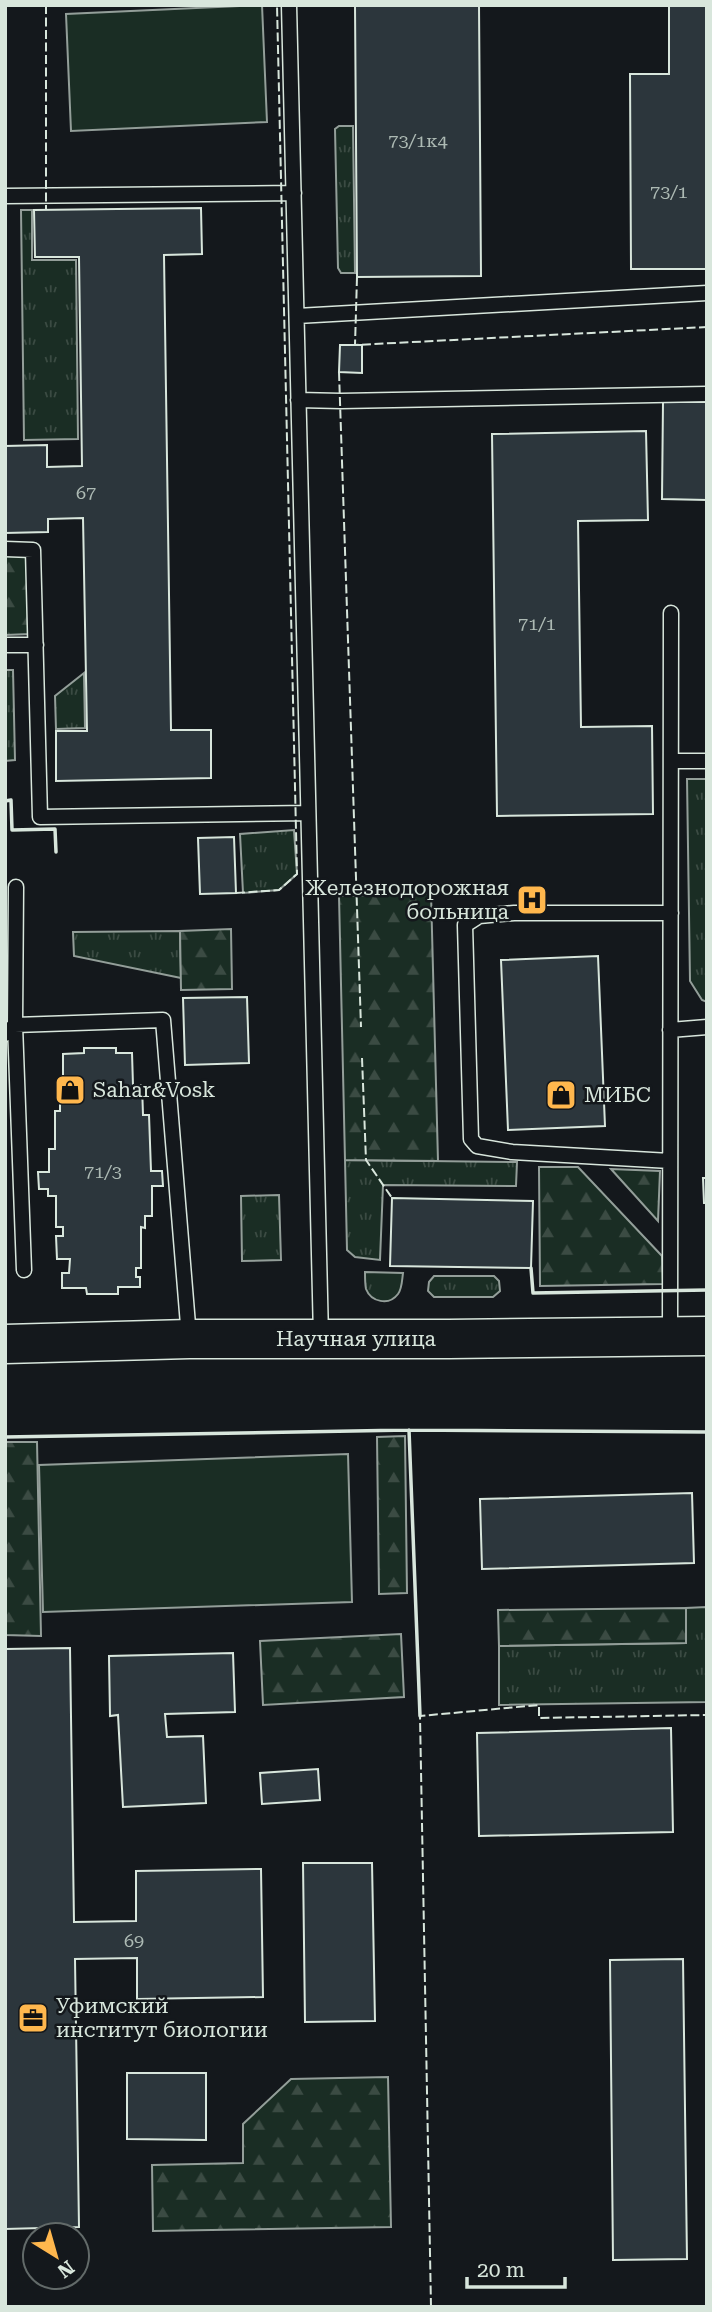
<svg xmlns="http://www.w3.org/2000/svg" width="712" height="2312" font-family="'Roboto Serif',serif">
<defs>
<pattern id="grass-tufts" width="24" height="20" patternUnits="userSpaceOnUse" patternTransform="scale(1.75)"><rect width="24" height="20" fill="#1a2d24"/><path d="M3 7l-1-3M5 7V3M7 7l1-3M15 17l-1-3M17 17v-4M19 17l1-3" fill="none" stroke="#3b4b43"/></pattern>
<pattern id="forest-firs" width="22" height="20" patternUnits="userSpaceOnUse" patternTransform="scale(1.75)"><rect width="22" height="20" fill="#1a2d24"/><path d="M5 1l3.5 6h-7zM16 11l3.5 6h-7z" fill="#3b4b43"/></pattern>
</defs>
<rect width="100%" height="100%" fill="#14181c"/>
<path fill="url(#grass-tufts)" stroke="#939e99" stroke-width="2" d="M339 126H353L355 273H341L338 268 335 129Z
M21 210H32V260H76L78 439 24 440Z
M5 670H13L15 760 5 761Z
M84 673 85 728 56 729 55 696Z
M687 779H707V1002L702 1000 690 981Z
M294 830 297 874 279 890 243 893 240 834Z
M180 931 181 978 74 956 73 932Z
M345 1160 517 1162 516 1186 383 1185 380 1260 355 1257 347 1250Z
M279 1195 281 1260 242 1261 241 1196Z
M365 1272 403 1273C402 1280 402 1289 398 1294 389 1306 371 1302 366 1289 365 1284 365 1277 365 1272Z
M434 1276H494L499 1281 500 1291 493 1297H434L428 1291 429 1282Z
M706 1607 707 1702 499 1705V1646L686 1643V1608Z"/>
<path fill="url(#forest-firs)" stroke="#939e99" stroke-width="2" d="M5 554H28L30 634 5 635Z
M431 893 438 1161 345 1160 339 896Z
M231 929 232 989 181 990 180 931Z
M539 1167H578L662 1256 663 1284 540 1286Z
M611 1169 660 1171 658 1221Z
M405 1436 407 1593 379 1594 377 1437Z
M5 1442H37L41 1636 5 1635Z
M686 1608V1643L499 1646 498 1610Z
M401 1634 404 1697 263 1705 260 1641Z
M388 2077 391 2227 153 2231 152 2165 243 2163V2124L291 2079Z"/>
<path fill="#1a2d24" stroke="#939e99" stroke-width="2" d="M262 5 267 122 71 131 66 14Z
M348 1454 352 1602 43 1612 39 1465Z"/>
<path fill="#2c363c" stroke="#d8e6dc" stroke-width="2" d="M355 5H479L481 276 357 277Z
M669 5H707V269H631L630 74H669Z
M201 208 202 254 164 255 171 730H211V778L56 781V731H87L83 518 48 519V532L5 533V446L47 445V467L82 466 79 257H35L34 210Z
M340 345H362V373L339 372Z
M663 402H707V500L662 499Z
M646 431 648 520 578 521 581 727 652 726 653 814 497 816 492 434Z
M234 837 236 893 200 894 198 838Z
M598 956 605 1126 508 1130 501 960Z
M247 997 249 1063 185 1065 183 998Z
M84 1048H116V1053H132L133 1085H142L143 1115H149L151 1171H162L163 1186H152V1216H145V1228L141 1227V1268H136V1277H140V1287H118V1294H87L86 1288H62V1273H69L70 1259H57L56 1236H63V1227H56V1196H48V1189H39L38 1172H49V1149H55V1111H60V1087L63 1088V1054L84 1053Z
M703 1178H707V1203H704Z
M392 1198 533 1201 531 1268 390 1266Z
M692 1493 694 1563 482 1569 480 1499Z
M70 1648 74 1922 136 1921V1871L261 1869 263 1997 137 1999V1958L75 1959 79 2227 5 2229V1649Z
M233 1653 235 1712 165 1714 167 1737 203 1736 206 1803 123 1807 118 1715 110 1716 109 1656Z
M671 1728 673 1832 479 1836 477 1733Z
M318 1769 320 1800 262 1804 260 1773Z
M303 1863H372L375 2021 305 2022Z
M683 1959 687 2259 613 2260 610 1960Z
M127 2073H206V2140L127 2139Z"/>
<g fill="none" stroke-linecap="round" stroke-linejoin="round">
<g stroke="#d8e6dc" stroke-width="17">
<path id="lane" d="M289 5 321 1337
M5 196 294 193
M297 316 707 293
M298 400 341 401 707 394
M5 549 33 550 40 817 308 813
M5 645H36
M671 761H707
M16 887 15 1025 24 1270
M670 1030 707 1027
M5 1034 15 1025 163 1020 189 1337
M670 1161 512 1152 477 1146 471 1139 465 925 479 916 514 913H671
M670 1335 671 613"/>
</g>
<g stroke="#d8e6dc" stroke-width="41">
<path id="secondary" d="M5 1344 189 1339H449L707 1336"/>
</g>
<use href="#lane" stroke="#14181c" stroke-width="14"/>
<use href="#secondary" stroke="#14181c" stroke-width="38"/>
<path stroke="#d8e6dc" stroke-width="2" stroke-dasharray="9 3.5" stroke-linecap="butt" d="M46 5V210
M357 277 355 345 707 327
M339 372 361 1027
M236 893 279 890 297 874 277 5
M362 1058 366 1160 392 1198
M431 2307 420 1716 539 1705V1718L707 1715"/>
<path stroke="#d8e6dc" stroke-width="3.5" d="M5 801 11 800 12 830 55 829 56 852
M531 1268 533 1293 707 1290
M409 1430 420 1716
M5 1437 409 1430 707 1432"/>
</g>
<defs>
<g id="hospital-square" transform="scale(1.575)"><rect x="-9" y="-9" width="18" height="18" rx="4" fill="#ffb74d" stroke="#14181c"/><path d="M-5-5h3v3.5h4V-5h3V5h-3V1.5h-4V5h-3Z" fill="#111"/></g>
<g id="shop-square" transform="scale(1.575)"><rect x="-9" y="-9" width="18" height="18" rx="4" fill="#ffb74d" stroke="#14181c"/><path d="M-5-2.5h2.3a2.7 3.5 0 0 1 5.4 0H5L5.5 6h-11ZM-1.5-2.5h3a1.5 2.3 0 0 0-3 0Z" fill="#111"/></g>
<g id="office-square" transform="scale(1.575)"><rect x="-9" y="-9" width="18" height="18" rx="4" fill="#ffb74d" stroke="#14181c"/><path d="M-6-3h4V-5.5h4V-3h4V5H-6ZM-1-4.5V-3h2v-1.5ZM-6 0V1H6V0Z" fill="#111"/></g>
</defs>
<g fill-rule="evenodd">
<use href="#hospital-square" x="532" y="900"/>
<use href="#shop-square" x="70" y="1090"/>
<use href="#shop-square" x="561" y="1095"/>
<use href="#office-square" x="33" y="2018"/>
</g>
<g text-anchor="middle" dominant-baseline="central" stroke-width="5" stroke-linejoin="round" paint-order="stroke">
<g font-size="18" fill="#adbab4">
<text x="418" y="140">73/1к4</text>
<text x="669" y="191">73/1</text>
<text x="86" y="492">67</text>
<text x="537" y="623">71/1</text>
<text x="103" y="1171">71/3</text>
<text x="134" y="1940">69</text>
</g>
<g font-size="21" fill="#d8e6dc" stroke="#14181c" text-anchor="start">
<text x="509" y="888" text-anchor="end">Железнодорожная<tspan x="509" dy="24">больница</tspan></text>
<text x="93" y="1090">Sahar&amp;Vosk</text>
<text x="584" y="1095">МИБС</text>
<text x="56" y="2006">Уфимский<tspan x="56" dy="24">институт биологии</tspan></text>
</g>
<g font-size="21" fill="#d8e6dc" stroke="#14181c">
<text x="356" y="1339">Научная улица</text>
</g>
</g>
<rect width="712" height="2312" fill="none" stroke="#d8e6dc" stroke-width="14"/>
<g transform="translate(56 2256) rotate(143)"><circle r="33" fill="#14181c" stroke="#626a69" stroke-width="2"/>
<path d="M0-5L12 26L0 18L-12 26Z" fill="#ffb74d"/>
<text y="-10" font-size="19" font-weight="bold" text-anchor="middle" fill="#d8e6dc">N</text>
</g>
<path d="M467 2277v10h98v-10" fill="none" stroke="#d8e6dc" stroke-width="3.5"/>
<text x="477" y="2277" font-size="21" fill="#d8e6dc" stroke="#14181c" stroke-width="5" paint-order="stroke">20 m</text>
</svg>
